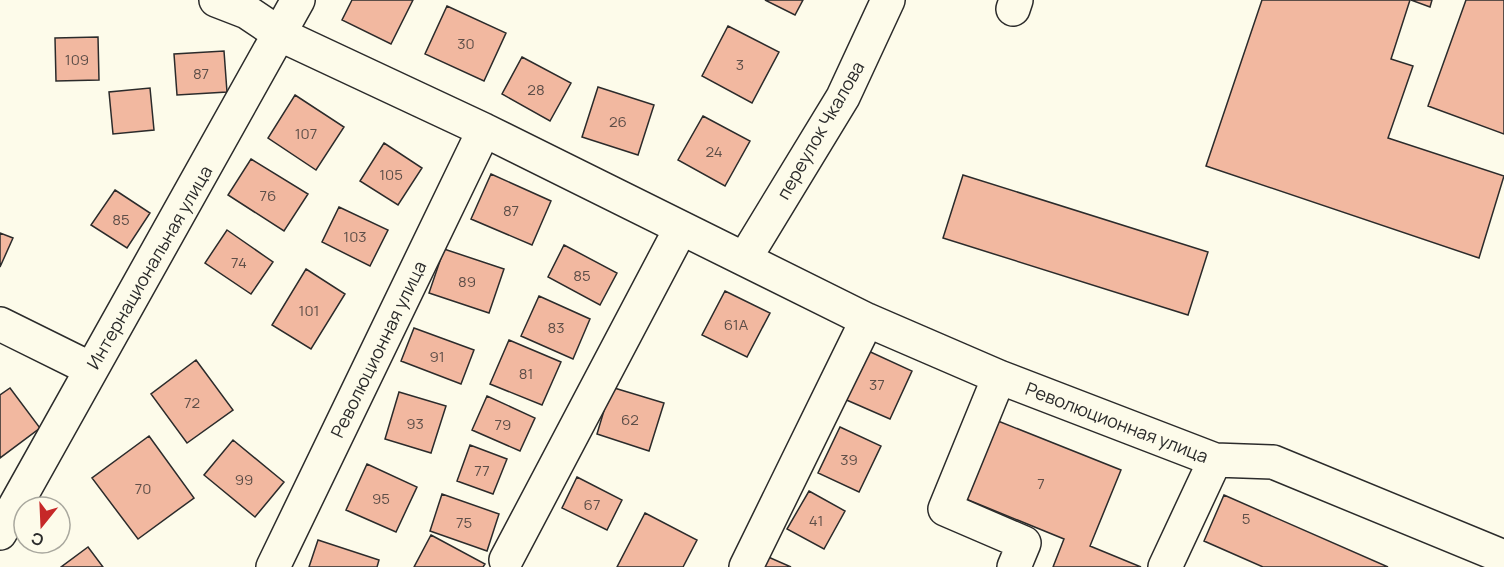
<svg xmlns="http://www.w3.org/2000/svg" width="1504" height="567" font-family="Manrope,sans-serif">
<rect width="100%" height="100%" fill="#fdfbea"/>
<path fill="#f2b8a0" stroke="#2b2b2b" stroke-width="1.5" d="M352 0H413L391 44 342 20Z
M765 0H803L795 15Z
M1262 0H1410L1391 59 1413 66 1388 138 1504 176 1479 258 1206 166Z
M1411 0H1432L1430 7Z
M1466 0H1504V134L1428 106Z
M447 6 506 33 484 81 425 54Z
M728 26 779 52 752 103 702 76Z
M98 37 99 80 56 81 55 38Z
M224 51 227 92 177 95 174 54Z
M522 57 571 83 550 121 502 94Z
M598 87 654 105 638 155 582 137Z
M150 88 154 130 113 134 109 92Z
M295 95 344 127 316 170 268 138Z
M703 116 750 141 725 186 678 160Z
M384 143 422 168 398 205 360 181Z
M251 159 308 194 284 231 228 195Z
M491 174 551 201 532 245 471 219Z
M963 175 1208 252 1188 315 943 238Z
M115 190 150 213 127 248 91 225Z
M339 207 388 230 370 266 322 242Z
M227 230 273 262 251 294 205 263Z
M0 233 13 238 0 267Z
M564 245 617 273 600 305 548 277Z
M444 249 504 269 489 313 429 293Z
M306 269 345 294 311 349 272 325Z
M725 291 770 313 747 357 702 335Z
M539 296 590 319 573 359 521 336Z
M414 328 474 350 461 384 401 361Z
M509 340 561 362 542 405 490 384Z
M864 349 912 371 890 419 842 398Z
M196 360 233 410 187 443 151 394Z
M611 387 664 403 649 451 597 434Z
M10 388 40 428 0 458V395Z
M399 392 446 406 431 453 385 439Z
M487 396 535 418 520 451 472 430Z
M993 419 1121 470 1090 546 1141 567H1053L1064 539 961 497Z
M840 427 881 446 859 492 818 473Z
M149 436 194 498 138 539 92 478Z
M233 440 284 482 255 517 204 475Z
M470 445 507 459 493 494 457 481Z
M367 464 417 487 396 532 346 510Z
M577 477 622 500 607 530 562 508Z
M809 491 845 511 824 549 787 529Z
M442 494 499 514 487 551 430 531Z
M1224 495 1388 567H1263L1204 541Z
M645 513 697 540 683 567H617Z
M431 535 485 564 483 567H414Z
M318 540 379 560 377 567H309Z
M88 547 103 567H61Z
M766 556 791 567H761Z"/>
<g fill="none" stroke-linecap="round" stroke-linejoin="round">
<g stroke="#2b2b2b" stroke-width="36">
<path id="minor" d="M216 0 247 12 281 35 484 130 867 320 999 377 1215 460 1273 462 1504 557
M1013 9 1016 0
M745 258 843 97 888 0
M0 324 91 369
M999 377 945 509 1024 543 1014 567
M0 533 298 0
M506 560 681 228
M273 567 484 130
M746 567 867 320
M1165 567 1215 460"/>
</g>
<use href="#minor" stroke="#fdfbea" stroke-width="33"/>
</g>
<g text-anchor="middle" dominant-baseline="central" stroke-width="4.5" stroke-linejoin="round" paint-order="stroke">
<g font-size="15" fill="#5d4e48">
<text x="466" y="43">30</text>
<text x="77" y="59">109</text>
<text x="740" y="64">3</text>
<text x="201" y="73">87</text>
<text x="536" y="89">28</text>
<text x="618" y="121">26</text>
<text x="306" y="133">107</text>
<text x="714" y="151">24</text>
<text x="391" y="174">105</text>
<text x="268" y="195">76</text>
<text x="511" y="210">87</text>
<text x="121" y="219">85</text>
<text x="355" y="236">103</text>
<text x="239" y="262">74</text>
<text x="582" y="275">85</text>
<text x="467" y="281">89</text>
<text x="309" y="310">101</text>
<text x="736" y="324">61А</text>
<text x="556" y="327">83</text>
<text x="437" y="356">91</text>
<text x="526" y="373">81</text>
<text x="877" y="384">37</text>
<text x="192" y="402">72</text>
<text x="630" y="419">62</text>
<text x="415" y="423">93</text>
<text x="503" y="424">79</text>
<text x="849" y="459">39</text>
<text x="482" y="470">77</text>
<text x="244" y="479">99</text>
<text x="1041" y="483">7</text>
<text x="143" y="488">70</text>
<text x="381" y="498">95</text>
<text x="592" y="504">67</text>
<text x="1246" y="518">5</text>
<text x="816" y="520">41</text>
<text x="464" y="522">75</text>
</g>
<g font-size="18" fill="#2b2b2b" stroke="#fdfbea">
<text transform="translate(820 130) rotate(-60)">переулок Чкалова</text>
<text transform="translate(149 267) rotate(-60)">Интернациональная улица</text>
<text transform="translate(378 349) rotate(-64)">Революционная улица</text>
<text transform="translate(1117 422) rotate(21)">Революционная улица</text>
</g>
</g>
<g transform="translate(42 525) rotate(198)"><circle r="28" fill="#fdfbea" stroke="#a9a89e" stroke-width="1.5"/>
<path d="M0-4.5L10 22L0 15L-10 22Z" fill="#c62828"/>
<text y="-9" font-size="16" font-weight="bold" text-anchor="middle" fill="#2b2b2b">С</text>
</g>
</svg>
